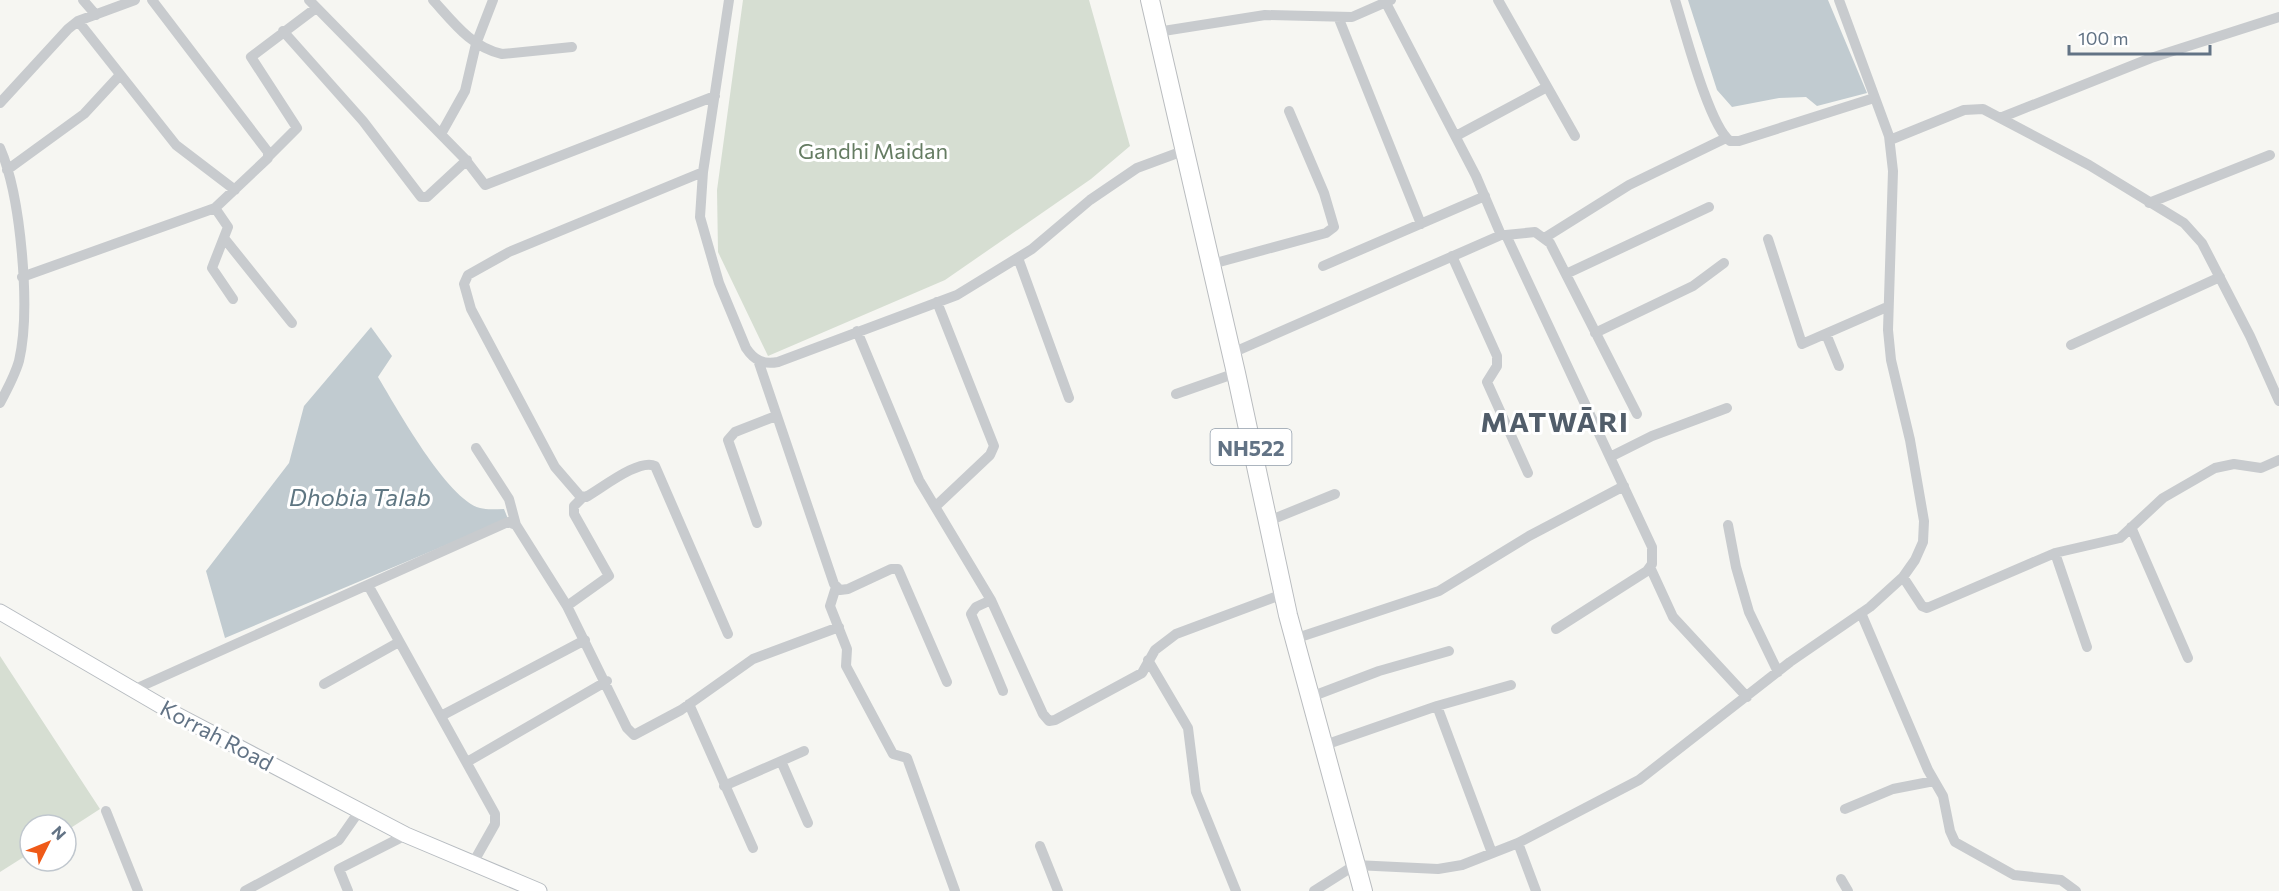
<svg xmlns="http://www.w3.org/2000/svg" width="2279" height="891" font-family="Commissioner,sans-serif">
<rect width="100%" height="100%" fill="#f6f6f2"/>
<path fill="#d6ded2" d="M743 0H1089L1130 146 1091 179 945 280 768 356 718 252 717 190Z
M0 656 100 809 66 831V825H30V853L0 872Z"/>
<path fill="#c1cbd0" d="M1688 0H1828L1867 93 1817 106 1806 97 1779 98 1732 107 1717 90Z
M371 327 392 356 378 377C396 407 447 499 480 508 487 510 496 509 504 509L508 519 225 638 206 571 289 463 304 406Z"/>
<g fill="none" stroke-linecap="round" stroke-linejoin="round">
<g stroke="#b7bcc1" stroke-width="17">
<path id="secondary" d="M0 612 175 714 406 835 539 891"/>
</g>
<g stroke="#b9bcbf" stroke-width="20">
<path id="trunk" d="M1150 0 1236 373 1288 615 1363 891"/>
</g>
<path stroke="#c8cbce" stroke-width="10" d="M83 0 96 15
M309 0 465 159 485 185 715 96
M433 0C453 22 472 48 502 54L572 47
M729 0 703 172 700 217 719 283 746 348C754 360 763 365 778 362L957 295 1032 249 1090 200 1137 168 1183 151
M1498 0 1575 136
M1675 0C1684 28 1709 126 1730 141H1739L1874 98
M1386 3 1476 176 1501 235
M1339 19 1421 224
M78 21 176 145 235 190
M283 31 363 121 421 197H427L467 160
M1157 32 1265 15 1352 17 1391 0
M0 103 68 29 78 21 135 0
M2000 118 2151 58 2279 17
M441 134 465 91 476 44 493 0
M1456 136 1547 87
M1890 140 1964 110 1983 109 2089 165 2184 223 2202 243 2250 336 2279 401
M0 148C21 196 31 309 19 361 15 375 7 390 0 403
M269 156 297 128 251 57 316 8
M7 170 84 114 120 75
M703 172 509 252 468 275 464 284 471 309 555 467 580 496 586 497C601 489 639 458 655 466L728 634
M2149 203 2270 155
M215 208 228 227 212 268 233 299
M1506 235 1535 232 1550 243 1637 414
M1546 237 1629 185 1726 138
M224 238 292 323
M1768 239 1802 344 1887 307
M1452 256 1497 356V366L1487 382 1528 473
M1018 258 1069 398
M1212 264 1326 233 1334 227 1324 193 1289 111
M1323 266 1485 196
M1566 274 1709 207
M22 277 215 208 268 158V152L152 0
M857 331 919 480 991 600 1043 714 1049 721 1055 720 1142 673 1155 650 1176 634 1283 594
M1595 333 1693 286 1724 263
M1826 334 1839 366
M2071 345 2220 277
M1232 353 1501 235H1506L1652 547V564L1647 571 1556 629
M758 360 834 584 840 590 848 589 891 569H898L947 682
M1176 394 1236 373
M476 448 509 499 516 525
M1610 457 1652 436 1727 408
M936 506 990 455 994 446 937 302
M1266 522 1335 494
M757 523 728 440 735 432 776 416
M1728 525 1736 567 1749 612 1778 672
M2131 527 2188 658
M2055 553 2087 647
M1650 567 1673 617 1747 697
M1903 577 1922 606 1927 608 2055 553 2120 538 2163 498 2215 468 2234 464 2261 468 2279 460
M368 585 495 814V824L473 863
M836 587 830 606 847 649 846 666 893 754 907 758 955 891
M991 600 976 607 971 614 1003 691
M567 606 609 576 574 514V506L583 497
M1861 613 1928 770 1943 796 1950 831 1955 842 2014 875 2061 880 2076 891
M1294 639 1439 591 1529 536 1624 486
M1148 660 1188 728 1196 792 1236 891
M324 684 399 642
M133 690 508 522 516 525 567 606 627 728 634 735 681 710 753 659 839 627
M1308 698 1379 671 1449 651
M689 704 753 848
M1437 706 1492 853
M441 716 585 640
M1322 746 1437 706 1511 685
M781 761 808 823
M467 762 607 681
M724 786 804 751
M1845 809 1893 789 1934 781
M106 811 138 891
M1518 843 1536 891
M1040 846 1058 891
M1841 879 1848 891
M245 891 339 840 360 810
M348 891 339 869 406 835
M1314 891 1355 865 1438 869 1462 865 1518 843 1639 780 1790 662 1870 607 1903 577 1915 560 1923 542 1924 521 1910 440 1891 360 1888 330 1893 171 1889 136 1839 0"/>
<use href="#secondary" stroke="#fff" stroke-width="15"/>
<use href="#trunk" stroke="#fff" stroke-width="18"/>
</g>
<g text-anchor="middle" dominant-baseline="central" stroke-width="6" stroke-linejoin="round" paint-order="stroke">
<rect fill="#fff" stroke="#919daa" stroke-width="1.5" x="1210.5" y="429" width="81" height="36" rx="4.5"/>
<g font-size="21" font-weight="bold" fill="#627385">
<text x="1251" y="447">NH522</text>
</g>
<g font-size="22" fill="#657c62" stroke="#fff">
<text x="873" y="150">Gandhi Maidan</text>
</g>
<g font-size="22" fill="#627385" stroke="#fff">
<text transform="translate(217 735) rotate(28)">Korrah Road</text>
</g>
<g font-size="24" font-style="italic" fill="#5e7682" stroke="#fff">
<text x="360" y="496">Dhobia Talab</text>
</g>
<g font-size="28" font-weight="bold" letter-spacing="1.5" fill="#515d6a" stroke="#fff">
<text x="1555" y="421">MATWĀRI</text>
</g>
</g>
<g transform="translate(48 843) rotate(47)"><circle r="28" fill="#ffffff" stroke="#c0c7ce" stroke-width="1.5"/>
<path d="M0-4.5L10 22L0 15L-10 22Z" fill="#ef5a18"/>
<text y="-9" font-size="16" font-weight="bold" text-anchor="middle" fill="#627385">N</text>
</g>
<path d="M2069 45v9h141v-9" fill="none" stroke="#627385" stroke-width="3"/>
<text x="2078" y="45" font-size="18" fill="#627385" stroke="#ffffff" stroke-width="4.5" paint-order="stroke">100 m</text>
</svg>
